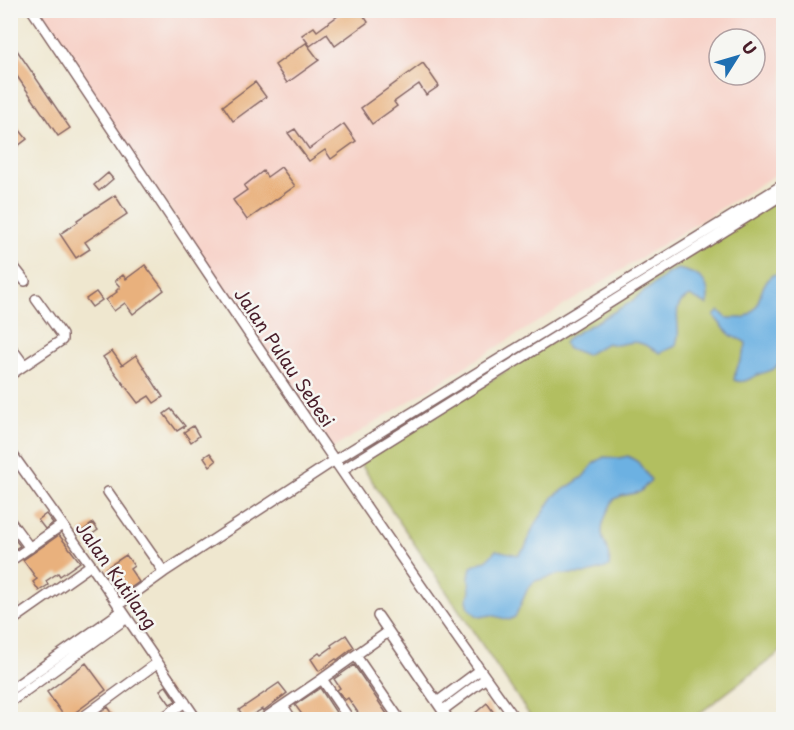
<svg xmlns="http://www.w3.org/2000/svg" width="794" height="730" font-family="'Playpen Sans',sans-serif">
<rect width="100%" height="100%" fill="#f6f6f2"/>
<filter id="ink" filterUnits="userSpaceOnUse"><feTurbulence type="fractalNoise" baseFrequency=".0167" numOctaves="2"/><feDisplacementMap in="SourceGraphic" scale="12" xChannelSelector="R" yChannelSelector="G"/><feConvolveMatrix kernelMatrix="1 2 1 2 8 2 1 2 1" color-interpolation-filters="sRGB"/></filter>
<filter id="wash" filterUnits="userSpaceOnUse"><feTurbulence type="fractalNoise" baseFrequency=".008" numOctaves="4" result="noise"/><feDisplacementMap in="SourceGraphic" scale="24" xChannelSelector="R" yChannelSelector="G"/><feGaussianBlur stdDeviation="1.35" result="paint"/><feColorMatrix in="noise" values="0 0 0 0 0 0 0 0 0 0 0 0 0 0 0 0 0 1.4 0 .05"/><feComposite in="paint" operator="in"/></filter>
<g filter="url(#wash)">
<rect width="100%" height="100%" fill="#efe7cf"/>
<path fill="#f7d1c7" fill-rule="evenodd" d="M36 11H783V170L332 449ZM719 39H755V75H719Z"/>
<path fill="#b2bf61" stroke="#7e6f46" stroke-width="1.5" d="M783 196V650L692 719H532L360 463Z"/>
<path fill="#6cb1e2" stroke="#5b6886" stroke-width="1.5" d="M678 269C699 274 712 280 707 305L690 296C670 305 680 320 678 336 678 338 676 343 676 346L660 353C649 347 640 340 627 343 615 345 620 346 607 343L586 355 571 349H567L564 343 569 337 628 304 669 273Z
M783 274 784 349C782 355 781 363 776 367 771 372 764 372 757 375 749 379 744 384 734 380 735 366 745 357 746 343 742 339 737 339 732 336 725 331 720 323 714 316L719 311 727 318H744L751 313 756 307 764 285 772 275Z
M628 456 638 462 651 480 640 492 621 496 613 500C608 512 599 525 603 539 608 554 611 549 609 567L584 574H560L535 581 528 588 515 617 509 620 491 615 480 617 476 615 469 608 467 600 470 591 469 577 471 567 488 559 496 550 518 555 525 548 533 528 554 496 583 477 594 463 604 457 619 458Z"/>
<g id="blocks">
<path fill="#e9b17d" d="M346 10H360L368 22 335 46 327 34 310 46 302 35 314 27 317 31Z
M10 40 70 128 58 136 10 66Z
M306 43 319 60 287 83 275 65Z
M423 63 439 86 426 95 419 84 394 102 397 106 372 124 361 108Z
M255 82 266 97 233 121 223 106Z
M10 118 27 139 10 152Z
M344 124 356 141 331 159 325 150 309 161 288 133 295 129 309 149Z
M281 167 295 186 247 220 233 200 247 190 244 186 263 171 267 177Z
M108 173 113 179 99 191 94 185Z
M115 195 127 214 85 242 90 249 76 258 60 234 78 222 77 220Z
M145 265 164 290 133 314 125 303 114 311 106 300 117 292 116 291 120 287 115 281 123 275 126 279Z
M96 292 102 300 92 307 86 299Z
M112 351 122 365 136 355 163 397 154 403 149 396 138 403 103 357Z
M171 409 185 426 177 431 164 414Z
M193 426 199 436 191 442 184 432Z
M210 453 216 461 210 466 204 457Z
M46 514 53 523 45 529 38 520Z
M93 523 98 530 85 539 81 532Z
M10 533 20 546 10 552Z
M59 535 80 562 60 576 58 573 46 581 48 585 39 591 33 582 37 579 23 560Z
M126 555 134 566 130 569 139 582 122 594 106 568Z
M10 593 19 605 10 611Z
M346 635 354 647 337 660 336 659 319 671 311 659 319 653 321 655 332 647 331 645Z
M86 663 106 690 66 719 47 692Z
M354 665 391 720H361L358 715 359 714 348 698 345 700 337 690 340 688 334 679Z
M279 683 287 693 263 711 262 709 246 719 239 710Z
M166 686 176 701 170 704 160 690Z
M320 688 341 720H306L295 705Z
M487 703 499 720H467Z
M108 707 117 720H91Z"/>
</g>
</g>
<g filter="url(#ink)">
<use href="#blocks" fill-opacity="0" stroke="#846564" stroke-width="1.5"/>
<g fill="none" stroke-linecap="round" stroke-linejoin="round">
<g stroke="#846564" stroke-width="12">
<path id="minor" d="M32 10C192 248 349 488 516 720
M10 262 25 281
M10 346 24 365
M10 375 62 340V335L36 299
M10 451 91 565 197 720
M342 470 784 194
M108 492 164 572
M10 521 30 548
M10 561 62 525
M118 605 164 572 335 460 784 184
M378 616 449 720
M10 622 91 565
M356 656 400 720
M322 679 350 720
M10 690 122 611
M10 702 127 618
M437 702 480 670
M283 706 292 720
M443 710 486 678
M79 720 157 663
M160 720 185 702
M262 720 322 679 388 632"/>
</g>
<use href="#minor" stroke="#fff" stroke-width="9"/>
</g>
</g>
<g text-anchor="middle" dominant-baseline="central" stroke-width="5" stroke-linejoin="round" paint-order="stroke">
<g font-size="18" fill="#4a1f2b" stroke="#f6f6f2">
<text transform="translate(285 357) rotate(56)">Jalan Pulau Sebesi</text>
<text transform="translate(117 575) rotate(55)">Jalan Kutilang</text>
</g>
</g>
<rect width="794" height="730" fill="none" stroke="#f6f6f2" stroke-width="36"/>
<g transform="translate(737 57) rotate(53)"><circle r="28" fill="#f6f6f2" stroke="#b1a0a2" stroke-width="1.5"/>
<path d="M0-4.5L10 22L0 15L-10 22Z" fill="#1f6fb2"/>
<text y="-9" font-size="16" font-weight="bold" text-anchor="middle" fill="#4a1f2b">U</text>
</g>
</svg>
